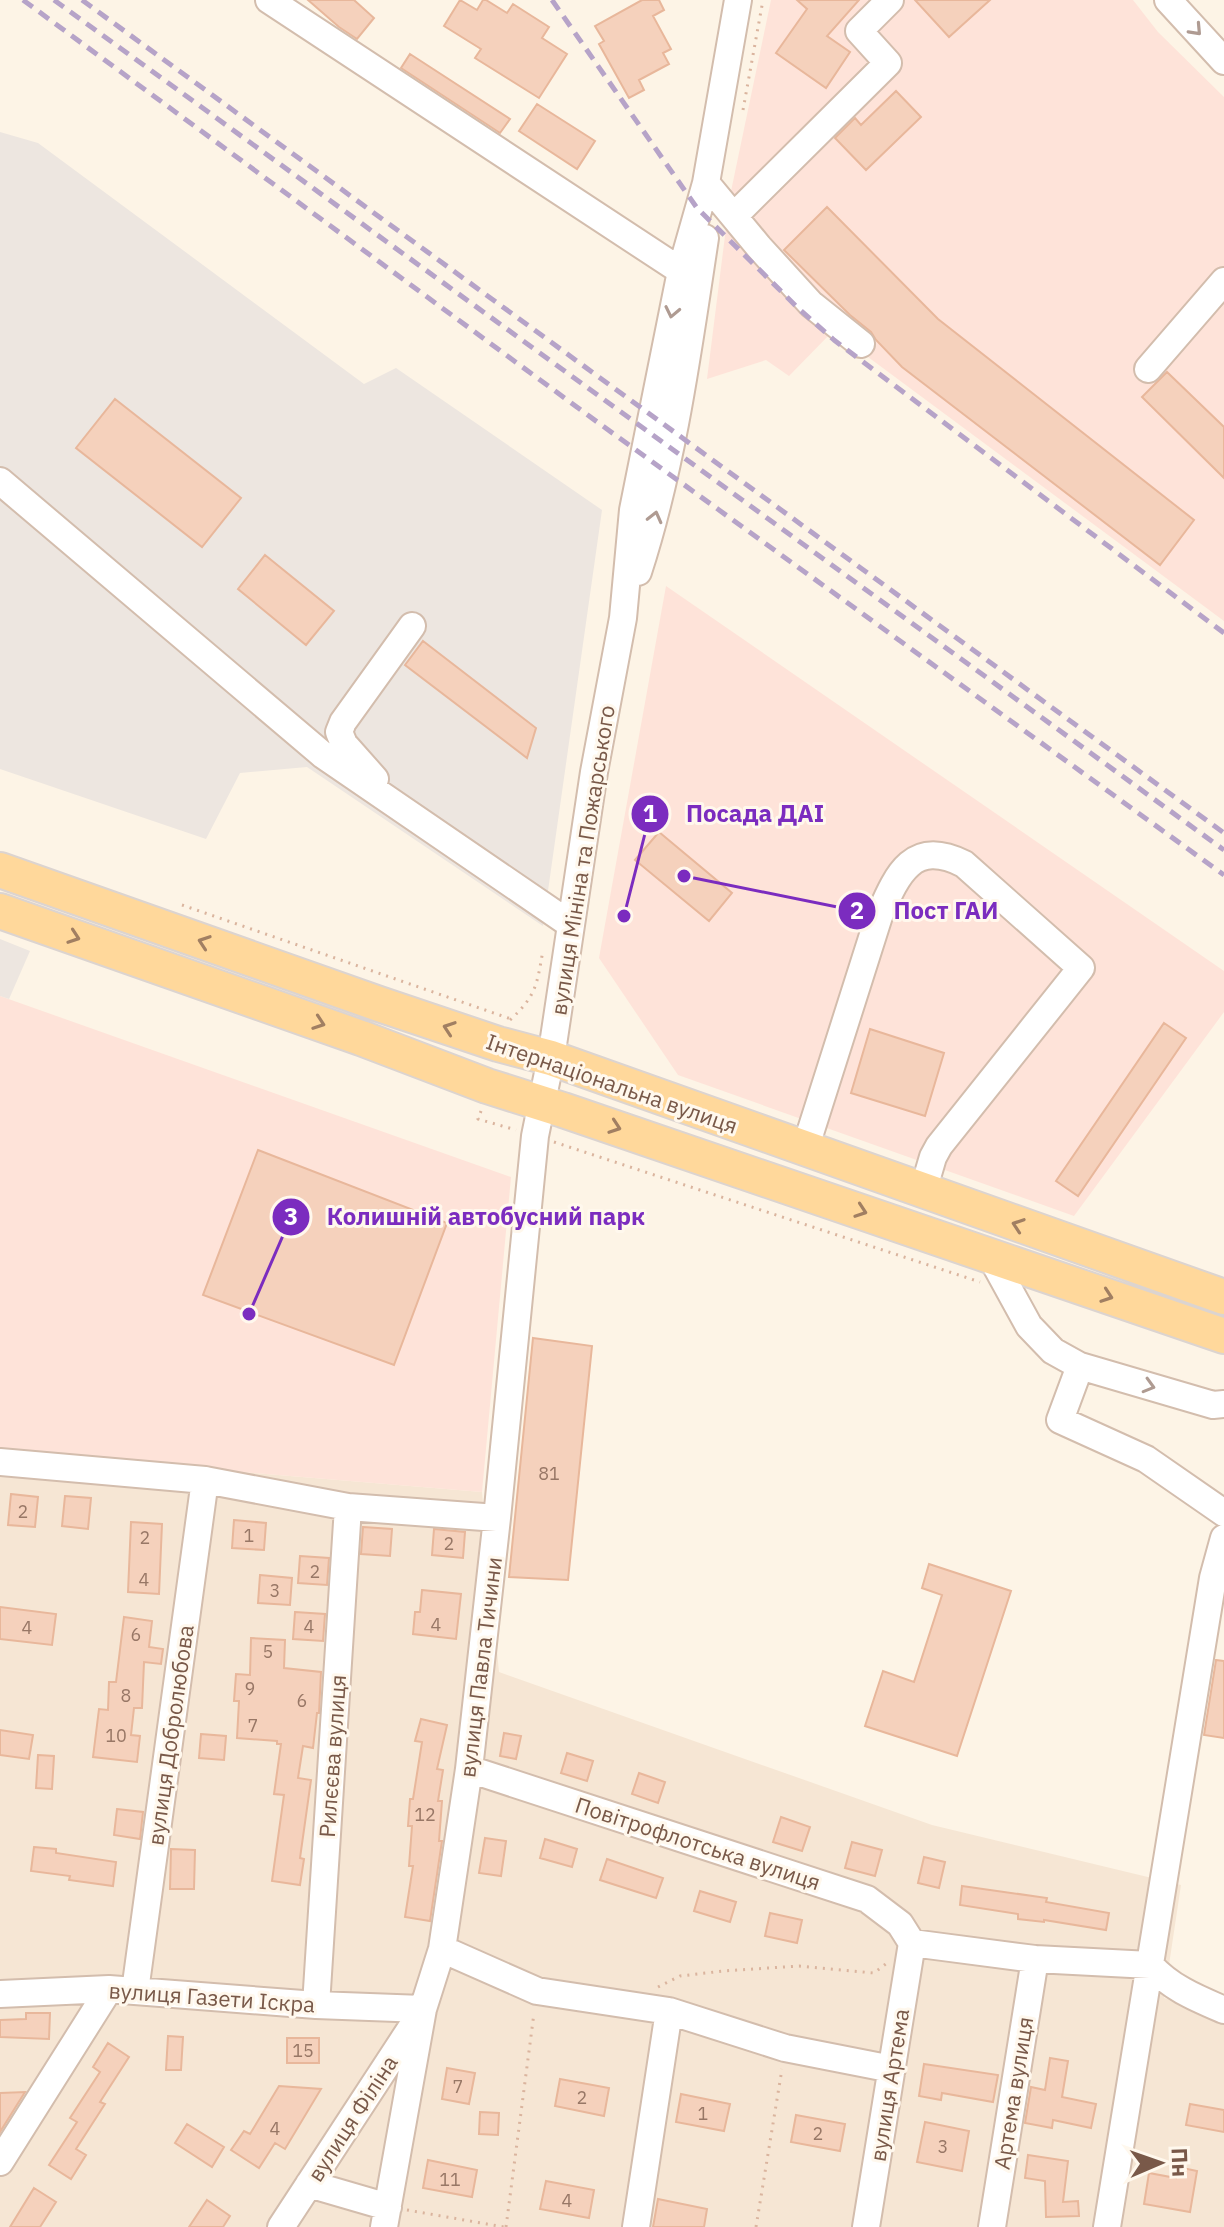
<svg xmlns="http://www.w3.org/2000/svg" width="1224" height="2227" font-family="'IBM Plex Sans',sans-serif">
<rect width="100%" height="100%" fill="#fdf4e6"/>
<path fill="#f6e6d4" d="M0 1452 482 1492 499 1672 932 1825 1181 1885 1164 1998 1224 2011V2227H0Z"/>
<path fill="#fee3d9" d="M771 0H1133L1158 32 1224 97V621L833 331 789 376 766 360 707 379 730 196Z
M666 586 1224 971V1012L1074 1216 678 1075 599 958Z
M0 996 511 1177 482 1492 0 1452Z"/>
<path fill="#ede6e0" d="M0 132 38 143 364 384 396 368 602 510 543 926 307 767 240 773 206 839 0 769Z
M0 939 30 951 9 999 0 996Z"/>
<path fill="#f5d1bc" stroke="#e8b79b" stroke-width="2" d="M308 0H354L374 18 357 39 339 27Z
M460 0 477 10 483 0H486L507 13 513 4 549 27 542 38 567 54 539 98 475 58 481 49 444 26Z
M642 0H659L664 10 653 16 671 49 663 53 669 64 639 80 644 90 629 98 599 44 604 41 595 26Z
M797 0H859L827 36 850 52 826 88 776 53 807 9Z
M915 0H990L949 37Z
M410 54 510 119 500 133 401 68Z
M896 91 921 117 866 170 835 138 855 118 861 125Z
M537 104 595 141 577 169 519 131Z
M827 207 938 319 1194 520 1160 565 902 367 876 340 871 332 850 315 784 250Z
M1167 372 1224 427V478L1142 397Z
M115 399 241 498 202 547 76 448Z
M265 555 334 611 306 645 238 589Z
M423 641 536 728 527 758 405 665Z
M659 832 732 893 709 921 635 860Z
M1164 1023 1186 1038 1078 1196 1056 1181Z
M870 1029 944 1053 925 1116 851 1093Z
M258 1150 447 1223 394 1365 203 1295Z
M533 1338 592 1346 568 1580 509 1577Z
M11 1494 38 1497 35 1527 8 1525Z
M65 1496 91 1498 88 1529 62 1526Z
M234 1520 266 1523 264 1550 232 1548Z
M131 1522 162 1524 159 1594 128 1592Z
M363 1527 392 1529 390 1556 361 1554Z
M434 1529 465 1532 463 1558 432 1555Z
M300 1556 329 1558 327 1585 298 1583Z
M929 1564 1011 1591 957 1756 865 1726 883 1671 914 1682 942 1595 922 1588Z
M260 1575 292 1578 290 1605 258 1603Z
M422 1590 461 1594 456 1639 413 1634 415 1612H420Z
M0 1607 56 1614 52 1645 0 1639Z
M295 1612 325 1614 323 1641 293 1639Z
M124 1617 152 1621 149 1647 163 1649 161 1664 144 1662 142 1708H134L131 1735 140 1736 137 1762 93 1757 99 1709 108 1710 109 1682H116Z
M251 1638 285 1640 284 1668 321 1672 319 1713H317L313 1748 303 1746 298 1778 311 1780 300 1858 304 1859 300 1885 272 1881 284 1795 274 1794 281 1744H277V1741L237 1738 239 1701H234L236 1674 250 1675Z
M1216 1660 1224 1661V1738L1204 1735Z
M421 1719 447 1725 437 1769 443 1770 438 1801H442L439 1841H442L430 1921 405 1917 413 1866H409L412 1826H408L410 1799H413L422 1742 415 1741Z
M0 1730 33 1735 29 1759 0 1755Z
M504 1733 521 1736 516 1759 500 1756Z
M201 1734 226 1736 224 1760 199 1758Z
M567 1753 593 1761 587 1781 561 1773Z
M38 1755 54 1756 52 1789 36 1788Z
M639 1773 665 1782 658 1803 632 1794Z
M117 1809 143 1812 140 1839 114 1835Z
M781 1817 810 1827 802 1851 773 1842Z
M485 1838 506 1841 501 1876 479 1873Z
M545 1839 577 1849 572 1867 540 1858Z
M852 1842 882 1850 875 1876 845 1868Z
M34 1847 56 1849V1853L116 1862 113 1886 69 1880 70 1876 31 1871Z
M171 1849 195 1850 194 1889H170Z
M924 1857 945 1862 939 1888 918 1883Z
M607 1859 663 1878 656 1898 600 1880Z
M962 1886 1047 1898 1046 1902 1109 1913 1106 1930 1044 1920V1922L1018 1919V1914L960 1905Z
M700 1891 736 1902 730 1922 694 1911Z
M770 1913 802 1920 797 1943 765 1936Z
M26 2013H50L49 2039 0 2037V2020L26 2019Z
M168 2036 183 2037 181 2070H166Z
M287 2038H319V2063H287Z
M108 2043 129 2057 100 2102 105 2104 76 2149 86 2155 71 2179 49 2165 77 2122 70 2118 100 2072 93 2067Z
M1050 2058 1068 2061 1062 2097 1096 2104 1091 2128 1053 2120 1052 2128 1025 2123 1031 2087 1045 2090Z
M924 2064 998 2075 993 2102 942 2093 941 2100 919 2096Z
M447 2068 475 2073 469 2104 442 2099Z
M560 2079 609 2088 604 2116 555 2106Z
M279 2086 321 2089 285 2149 275 2143 259 2168 231 2150 244 2131 250 2134Z
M25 2092 0 2132V2093Z
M681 2094 730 2104 724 2131 676 2122Z
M1190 2104 1224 2110V2132L1186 2125Z
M480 2112 499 2113 498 2135 479 2134Z
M796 2115 845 2124 840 2151 791 2142Z
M925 2122 969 2131 962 2171 917 2162Z
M187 2124 224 2147 212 2167 175 2143Z
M1028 2155 1068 2161 1063 2202 1078 2201 1079 2216 1046 2217 1045 2181 1025 2178Z
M428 2160 477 2170 472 2197 423 2188Z
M1178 2167 1197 2171 1190 2212 1144 2204 1149 2173 1176 2178Z
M546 2181 594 2190 589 2218 540 2209Z
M34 2188 56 2202 40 2227H10Z
M658 2199 707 2209 704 2227H653Z
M207 2200 230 2216 223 2227H189Z"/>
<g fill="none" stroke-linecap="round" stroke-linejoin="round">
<g stroke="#d3bdad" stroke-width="30">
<path id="minor" d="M269 0 681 271
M1168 0 1224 61
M706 183 759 247 811 304 861 344
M734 216 888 63 859 31 890 0
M1148 369 1224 281
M0 481 323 755 570 924
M638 572C673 464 688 350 705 238
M375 779 344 744 339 732 343 722 412 626
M805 1149 879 916C897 875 912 838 964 864L1081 968 939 1146 933 1157 923 1191
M990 1255 1029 1326 1053 1351 1080 1366 1213 1405 1224 1404
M1080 1366 1060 1420 1146 1459 1224 1513
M0 1462 205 1480 348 1507 497 1518
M469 1769 867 1899 900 1924 912 1943
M912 1943 1035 1959 1150 1965C1171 1988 1196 1998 1224 2010
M442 1949 537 1991 669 2011 785 2048 892 2069
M135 1991 205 1480
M0 1994 109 1989 316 2005 423 2009
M316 2005 348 1507
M0 2162 109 1989
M309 2184 388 2207
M281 2227 417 2019
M384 2227 423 2009 442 1949 469 1769 497 1518 535 1136 551 1058 594 772 623 618 633 510 681 271 706 183 738 0
M636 2227 669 2011
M866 2227 912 1943
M992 2227 1035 1959
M1107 2227 1213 1578 1224 1538"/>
</g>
<g stroke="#dcd4d0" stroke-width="38">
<path id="major" d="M0 870 379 1004 498 1044 551 1058 1224 1297
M0 911 361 1038 487 1086 563 1110 1224 1336"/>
</g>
<path stroke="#dab49e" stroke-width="3" stroke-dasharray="2 6" stroke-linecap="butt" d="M743 110 763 0
M182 905 511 1019
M510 1020C536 996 537 985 543 950
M481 1111 478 1119 516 1130
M554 1142 980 1282
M658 1987 680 1976 723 1971 799 1966 874 1973 887 1963
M407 2210 504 2227
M506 2227 534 2013
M756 2227 782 2069"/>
<use href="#minor" stroke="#fff" stroke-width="26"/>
<use href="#major" stroke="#ffd89b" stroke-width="34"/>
<path stroke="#b6a3c8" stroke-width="5" stroke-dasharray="12 8" stroke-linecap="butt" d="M23 0 600 424 1224 875
M54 0 1224 850
M82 0 1224 833
M552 0 697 208 799 309 834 340 1224 633"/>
</g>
<defs><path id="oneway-chevron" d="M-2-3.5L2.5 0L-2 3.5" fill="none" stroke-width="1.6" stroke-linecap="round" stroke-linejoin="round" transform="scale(2)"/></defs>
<g stroke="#af9b92">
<use href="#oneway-chevron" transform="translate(1196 30) rotate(47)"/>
<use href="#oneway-chevron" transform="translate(672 312) rotate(102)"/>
<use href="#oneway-chevron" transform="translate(655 517) rotate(-76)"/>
<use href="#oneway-chevron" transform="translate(1149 1386) rotate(16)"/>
</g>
<g stroke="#a17f62">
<use href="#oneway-chevron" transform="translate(74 937) rotate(19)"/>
<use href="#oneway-chevron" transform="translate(204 942) rotate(-161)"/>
<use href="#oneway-chevron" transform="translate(319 1023) rotate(19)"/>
<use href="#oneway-chevron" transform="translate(449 1028) rotate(-161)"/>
<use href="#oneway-chevron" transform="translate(615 1127) rotate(19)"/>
<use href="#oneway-chevron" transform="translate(861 1211) rotate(19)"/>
<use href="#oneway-chevron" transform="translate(1018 1225) rotate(-161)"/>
<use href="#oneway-chevron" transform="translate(1107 1296) rotate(19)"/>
</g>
<g text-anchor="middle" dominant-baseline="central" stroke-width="6" stroke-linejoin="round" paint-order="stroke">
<g font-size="18" fill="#987766">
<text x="549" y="1473">81</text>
<text x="23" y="1511">2</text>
<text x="249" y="1535">1</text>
<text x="145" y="1537">2</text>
<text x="449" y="1543">2</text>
<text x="315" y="1571">2</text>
<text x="144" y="1579">4</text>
<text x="275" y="1590">3</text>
<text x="436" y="1624">4</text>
<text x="309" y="1626">4</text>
<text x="27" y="1627">4</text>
<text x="136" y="1634">6</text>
<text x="268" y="1651">5</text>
<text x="250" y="1688">9</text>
<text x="126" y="1695">8</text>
<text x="302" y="1700">6</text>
<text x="253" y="1725">7</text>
<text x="116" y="1735">10</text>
<text x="425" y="1814">12</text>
<text x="303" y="2050">15</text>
<text x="458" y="2086">7</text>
<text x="582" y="2097">2</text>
<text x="703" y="2113">1</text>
<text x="275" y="2128">4</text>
<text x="818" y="2133">2</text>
<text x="943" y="2146">3</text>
<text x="450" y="2179">11</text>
<text x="567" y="2200">4</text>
</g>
<g font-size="22" fill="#795949" stroke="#fff8ed">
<text transform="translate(582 860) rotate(-81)">вулиця Мініна та Пожарського</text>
<text transform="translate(612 1083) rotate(19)">Інтернаціональна вулиця</text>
<text transform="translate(480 1667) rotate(-83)">вулиця Павла Тичини</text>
<text transform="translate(170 1735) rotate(-82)">вулиця Добролюбова</text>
<text transform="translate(332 1756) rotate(-86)">Рилєєва вулиця</text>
<text transform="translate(698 1843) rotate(18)">Повітрофлотська вулиця</text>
<text transform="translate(212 1997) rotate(4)">вулиця Газети Іскра</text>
<text transform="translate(889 2085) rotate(-81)">вулиця Артема</text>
<text transform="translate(1013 2093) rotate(-81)">Артема вулиця</text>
<text transform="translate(352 2118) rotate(-57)">вулиця Філіна</text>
</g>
</g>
<path fill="none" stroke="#7b2cbf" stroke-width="3" d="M624 916L650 814M684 876L857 911M249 1314L291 1217"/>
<g fill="#7b2cbf" stroke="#fff8ed" stroke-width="3">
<circle cx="624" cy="916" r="8"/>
<circle cx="684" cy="876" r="8"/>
<circle cx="249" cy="1314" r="8"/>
<circle cx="650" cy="814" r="20"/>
<circle cx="857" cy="911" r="20"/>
<circle cx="291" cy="1217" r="20"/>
</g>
<g font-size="24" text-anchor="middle" font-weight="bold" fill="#fff">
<text x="650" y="822">1</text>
<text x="857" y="919">2</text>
<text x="291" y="1225">3</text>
</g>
<g font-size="24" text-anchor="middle" font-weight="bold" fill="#7b2cbf" stroke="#fff8ed" stroke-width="6" stroke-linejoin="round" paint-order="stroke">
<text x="755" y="822">Посада ДАІ</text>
<text x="946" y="919">Пост ГАИ</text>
<text x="486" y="1225">Колишній автобусний парк</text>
</g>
<g transform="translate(1160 2163) rotate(88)" stroke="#fff8ed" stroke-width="6" paint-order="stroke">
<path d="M0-6L14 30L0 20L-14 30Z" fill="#795949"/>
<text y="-12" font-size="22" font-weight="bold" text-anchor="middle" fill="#795949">Пн</text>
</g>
</svg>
